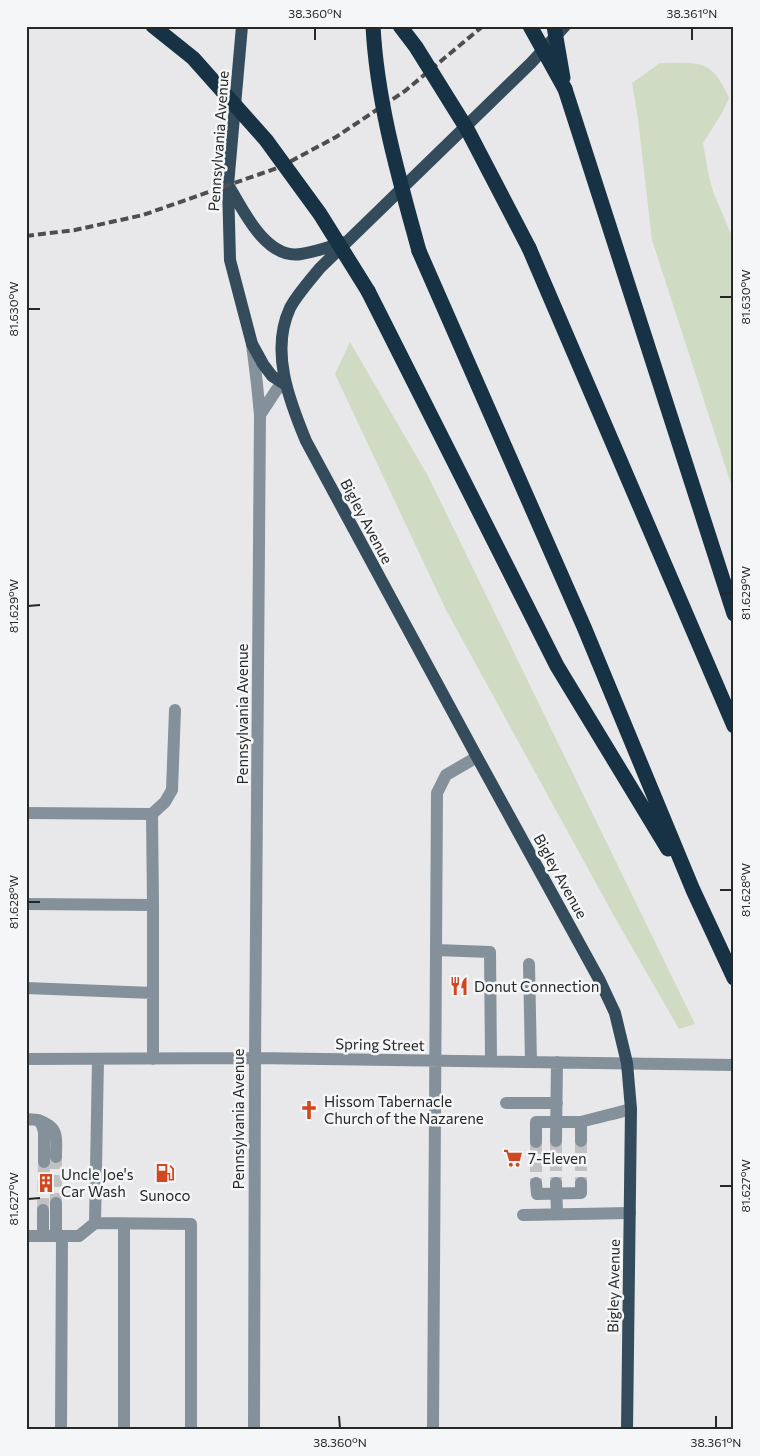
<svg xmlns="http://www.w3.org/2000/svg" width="760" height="1456" font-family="Commissioner,sans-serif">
<rect width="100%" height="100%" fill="#e8e8ea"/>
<path fill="#d0dbc3" d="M660 63C700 63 711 58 729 98L722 113 703 143 709 177 714 194 734 241V493L652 240 638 119 632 83Z
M350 342 428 476 695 1024 679 1029 614 916 446 610 335 374Z"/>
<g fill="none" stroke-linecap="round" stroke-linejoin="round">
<path stroke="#c1c1c3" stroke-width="12" stroke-dasharray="12 6" stroke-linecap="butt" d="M556 1141V1183
M581 1141V1183
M536 1142V1183
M56 1157V1203
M43 1210 44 1162"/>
<path stroke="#84919b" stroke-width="12" d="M252 344 257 384 260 415
M26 813 152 814 165 802 172 790 175 710
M26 904 153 905 152 814
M153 905V1059
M436 950 490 952 491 1061
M529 964 531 1062
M26 988 153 993
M26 1059 255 1058 734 1065
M506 1103H557
M26 1119 38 1120 42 1125 44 1132V1162
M38 1120C60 1128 56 1137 56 1157
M581 1122C598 1117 614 1114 631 1109
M556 1141 557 1062
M536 1142V1122H581V1141
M536 1183 537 1194 581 1193V1183
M556 1183 557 1214
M523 1215 630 1213
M95 1223 191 1224V1430
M124 1224V1430
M26 1236H79L95 1223 98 1059
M43 1236V1210
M56 1236V1203
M61 1430 62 1236
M254 1430 255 1058 260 415 277 389 286 385
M433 1430 437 793 446 775 477 757"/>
<path stroke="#334b5b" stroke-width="12" d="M242 26 228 185 230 260 252 344 263 364 272 376 286 385
M565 26 531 63 320 268C311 279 296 296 290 308 270 351 289 400 306 441L477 757 600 981 615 1013 627 1063 631 1109 627 1430
M230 188C244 212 267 260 301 254 316 252 331 246 345 242"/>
<path stroke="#173245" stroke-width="15" d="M565 89 734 614
M529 248 734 726
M419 251 584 627 693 890 734 978
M368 291 557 666 668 849"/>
<path stroke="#4d4e4e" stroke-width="4" stroke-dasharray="8 4" stroke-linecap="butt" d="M26 236 75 230 143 215 280 167 336 137 405 91 483 26"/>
<path stroke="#173245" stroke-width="15" d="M153 26 193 58 266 140 320 214 368 291
M373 26C377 103 399 178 419 251
M400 26 416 47 467 129 529 248
M530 26 565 89
M554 26 563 78"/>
</g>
<path fill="none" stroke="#262727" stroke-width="2" d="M315 28V40M692 28V40M720 297H732M28 309H40M720 594 732 593M28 606 40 605M720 890H732M28 902H40M720 1186H732M28 1199 40 1198M339 1416 340 1428M716 1416V1428"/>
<defs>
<g id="restaurant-bare" transform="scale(1.5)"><path d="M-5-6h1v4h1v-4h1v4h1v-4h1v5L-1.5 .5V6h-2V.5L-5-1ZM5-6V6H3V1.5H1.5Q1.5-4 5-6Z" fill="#d14820" stroke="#f5f6f8" stroke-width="2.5" paint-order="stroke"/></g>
<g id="church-bare" transform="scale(1.5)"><path d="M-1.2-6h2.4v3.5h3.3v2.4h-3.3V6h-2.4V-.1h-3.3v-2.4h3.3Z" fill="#d14820" stroke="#f5f6f8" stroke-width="2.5" paint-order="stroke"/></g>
<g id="supermarket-bare" transform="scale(1.5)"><path d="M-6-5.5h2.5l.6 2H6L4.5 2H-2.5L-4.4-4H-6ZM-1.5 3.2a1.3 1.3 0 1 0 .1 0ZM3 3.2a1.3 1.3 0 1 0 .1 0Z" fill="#d14820" stroke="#f5f6f8" stroke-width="2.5" paint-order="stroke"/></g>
<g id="fuel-bare" transform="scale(1.5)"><path d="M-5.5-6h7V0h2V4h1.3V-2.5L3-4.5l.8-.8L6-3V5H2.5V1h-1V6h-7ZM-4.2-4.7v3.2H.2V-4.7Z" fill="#d14820" stroke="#f5f6f8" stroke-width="2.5" paint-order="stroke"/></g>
<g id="building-bare" transform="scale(1.5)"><path d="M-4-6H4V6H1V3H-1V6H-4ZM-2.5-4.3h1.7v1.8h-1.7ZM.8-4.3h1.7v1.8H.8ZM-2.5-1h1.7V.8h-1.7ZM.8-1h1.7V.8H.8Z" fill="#d14820" stroke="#f5f6f8" stroke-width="2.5" paint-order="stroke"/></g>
</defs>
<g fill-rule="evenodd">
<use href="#restaurant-bare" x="459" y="986"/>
<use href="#church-bare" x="309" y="1110"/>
<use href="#supermarket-bare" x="513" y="1158"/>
<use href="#fuel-bare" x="165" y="1173"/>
<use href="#building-bare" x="46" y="1183"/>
</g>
<g text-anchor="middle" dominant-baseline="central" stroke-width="5" stroke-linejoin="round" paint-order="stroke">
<g font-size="15" fill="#262727" stroke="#f5f6f8">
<text transform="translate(218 141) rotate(-86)">Pennsylvania Avenue</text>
<text transform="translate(367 521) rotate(62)">Bigley Avenue</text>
<text transform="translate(242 714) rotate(-90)">Pennsylvania Avenue</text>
<text transform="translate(561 876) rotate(61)">Bigley Avenue</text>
<text transform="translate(380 1044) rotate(1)">Spring Street</text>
<text transform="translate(238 1119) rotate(-90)">Pennsylvania Avenue</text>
<text transform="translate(613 1286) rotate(-89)">Bigley Avenue</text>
</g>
<g font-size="15" fill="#262727" stroke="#f5f6f8" text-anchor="start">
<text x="474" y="986">Donut Connection</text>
<text x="324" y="1101">Hissom Tabernacle<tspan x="324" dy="17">Church of the Nazarene</tspan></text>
<text x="528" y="1158">7-Eleven</text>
<text x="61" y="1174">Uncle Joe's<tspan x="61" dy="17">Car Wash</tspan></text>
<text x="165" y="1195" text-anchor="middle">Sunoco</text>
</g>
</g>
<rect width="760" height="1456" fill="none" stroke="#f5f6f8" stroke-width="55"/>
<rect x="28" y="28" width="704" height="1400" fill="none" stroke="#262727" stroke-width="2"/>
<g font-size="12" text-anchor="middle" fill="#262727">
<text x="315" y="18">38.360°N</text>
<text x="692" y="18">38.361°N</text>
<text transform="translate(746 297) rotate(-90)" y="4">81.630°W</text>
<text transform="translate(14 309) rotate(-90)" y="4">81.630°W</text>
<text transform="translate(746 593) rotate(-90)" y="4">81.629°W</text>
<text transform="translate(14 606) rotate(-90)" y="4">81.629°W</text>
<text transform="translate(746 890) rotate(-90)" y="4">81.628°W</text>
<text transform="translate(14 902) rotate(-90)" y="4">81.628°W</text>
<text transform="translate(746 1186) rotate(-90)" y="4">81.627°W</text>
<text transform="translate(14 1199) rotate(-90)" y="4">81.627°W</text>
<text x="340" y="1447">38.360°N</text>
<text x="716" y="1447">38.361°N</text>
</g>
</svg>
